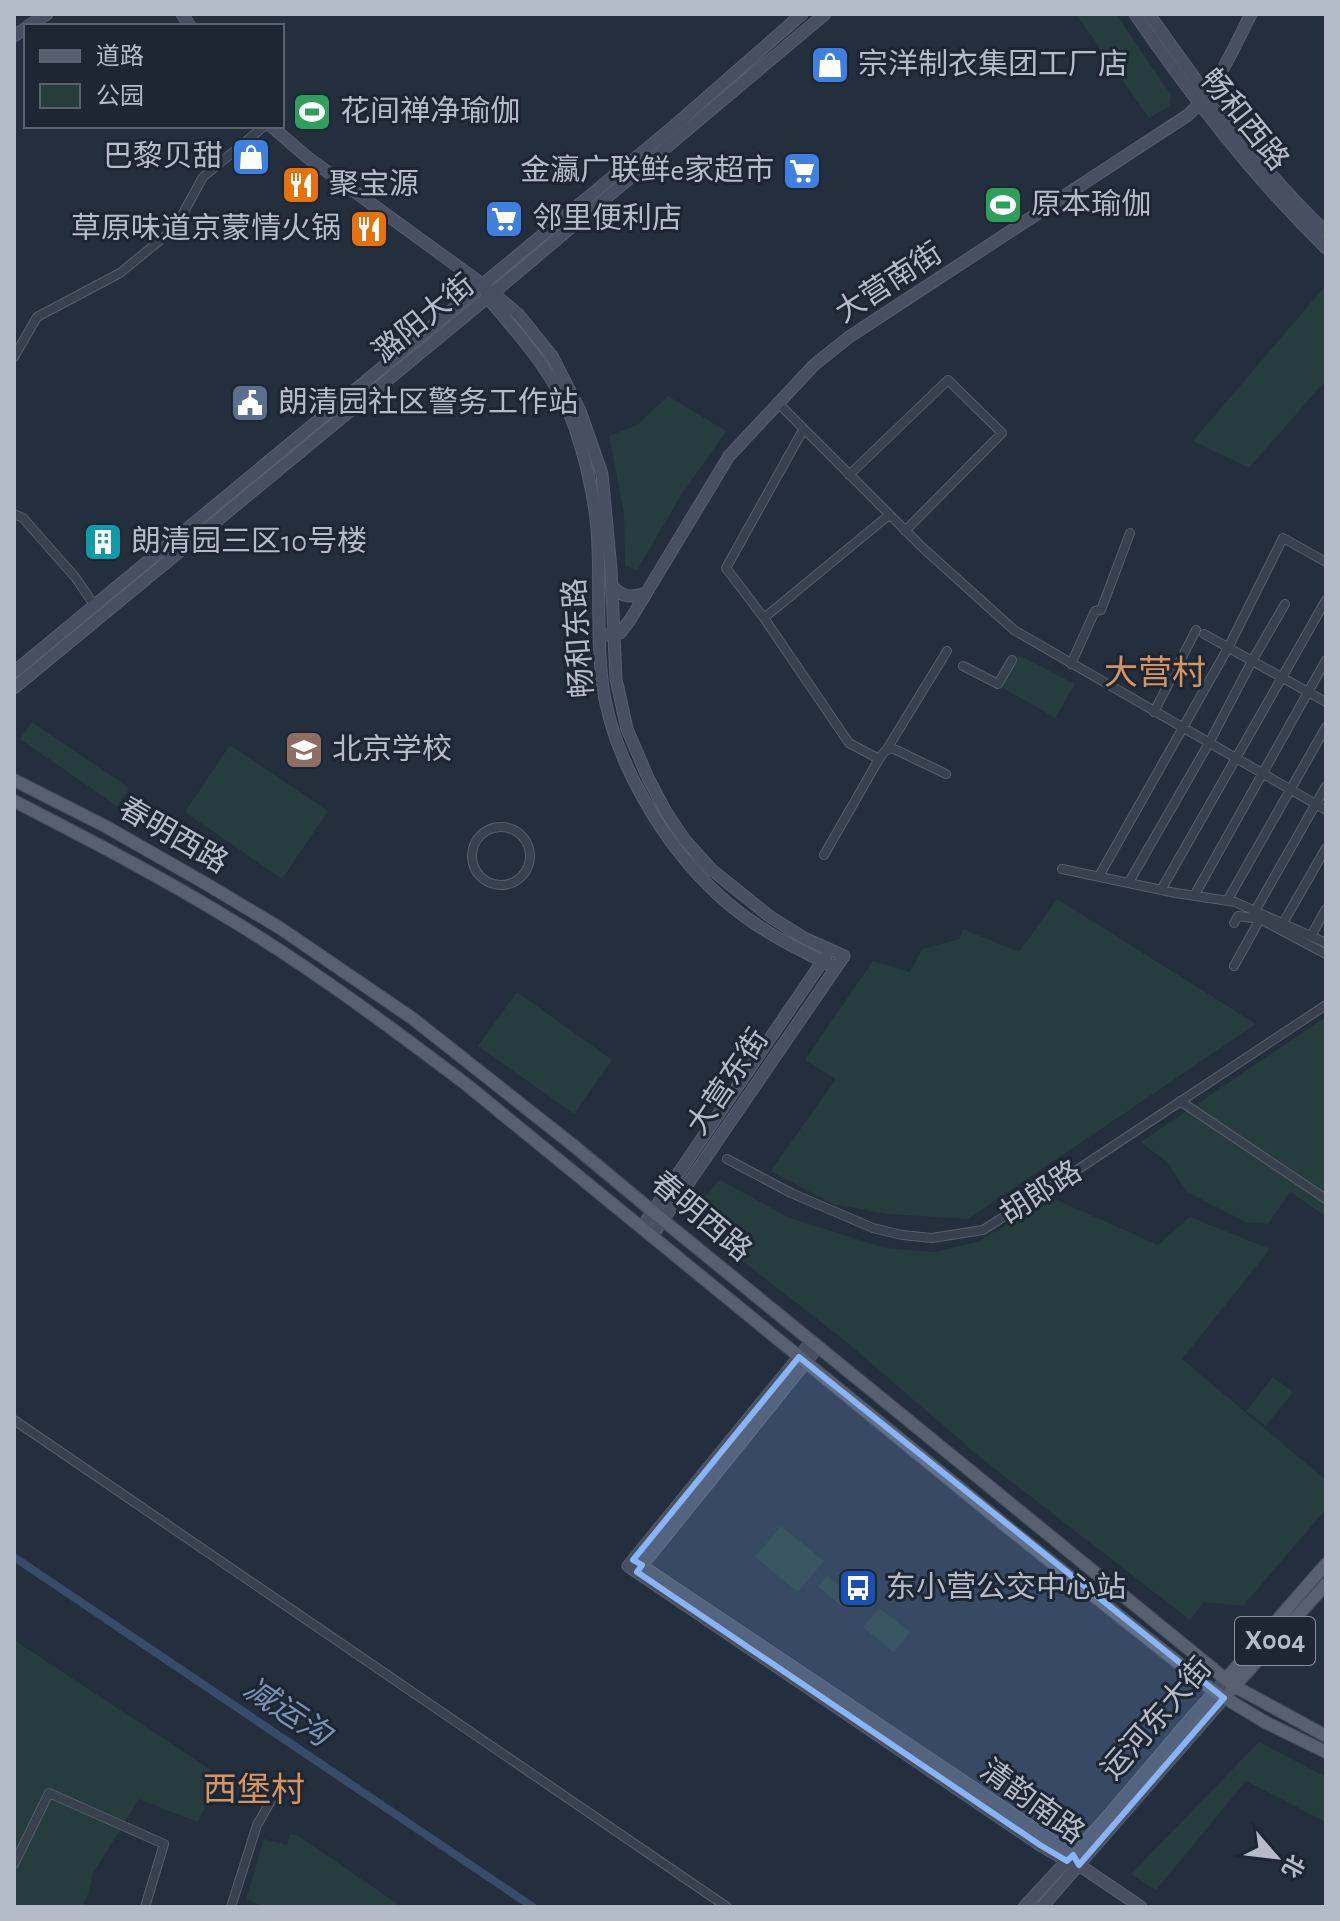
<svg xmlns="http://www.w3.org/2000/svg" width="1340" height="1921" font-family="'Alegreya Sans','Noto Sans SC',sans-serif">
<rect width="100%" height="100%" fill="#242f3e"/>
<path fill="#263c3f" d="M1076 14H1116L1171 95 1169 106 1149 118Z
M1326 285V380L1249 468 1193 441Z
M668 396 726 431 680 497 637 570 625 566 624 513 609 436 637 425Z
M1018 655 1075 684 1055 718 1000 686Z
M32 722 129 788 117 806 20 739Z
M230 745 328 811 282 879 185 812Z
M1057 899 1256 1024 968 1219 887 1214 833 1204 771 1171 836 1079 805 1060 873 961 910 972 922 949 960 939 963 929 1019 952Z
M517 992 612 1060 574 1114 478 1046Z
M1326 1017V1216L1290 1192 1268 1224 1246 1222 1187 1192 1168 1163 1141 1142Z
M720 1180 790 1218 885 1248 935 1252 977 1242 1052 1198 1158 1245 1190 1217 1270 1249 1182 1359 1326 1480V1509L1243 1606 1204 1602 1190 1620 981 1458 849 1344 725 1247 689 1213Z
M1273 1377 1293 1392 1266 1426 1246 1411Z
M781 1526 824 1561 798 1592 755 1557Z
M827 1576 855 1598 846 1609 818 1587Z
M879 1608 910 1632 894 1653 863 1627Z
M14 1640 220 1776 198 1822 139 1799 92 1875 89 1892 81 1907H14Z
M1259 1742 1326 1777V1822L1246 1781 1156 1890 1131 1874Z
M290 1834 297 1835 402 1907H264L246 1899 264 1839 287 1845Z"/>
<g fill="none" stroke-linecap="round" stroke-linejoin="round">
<path stroke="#394c67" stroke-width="8" d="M14 1557 533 1907"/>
<g stroke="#565f6c" stroke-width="10">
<path id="street" d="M14 357 37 317 120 273 175 228 203 177 262 128
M777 402 923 548 1014 630 1326 810
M803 430 726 568 764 618 849 743 879 759 885 751 892 748 946 774
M849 475 948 380 1002 433 905 531
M14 514 23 518 75 577 95 606
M764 618 889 515
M1204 634 1326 702
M1071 664 1095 611 1101 610 1130 533
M963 666 998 684 1012 660
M1154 712 1196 630
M887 749 947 651
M472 856a29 29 0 1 1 58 0a29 29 0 1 1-58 0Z
M824 855 879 759
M1062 869 1176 893 1235 902 1326 943
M1099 876 1228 648 1283 538 1326 562
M1129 882 1209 743 1252 661 1285 604
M1161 890 1326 600
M1194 896 1326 660
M1227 901 1326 727
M1255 911 1326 786
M1234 923 1238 916 1260 919 1326 954
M1283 923 1326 848
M1311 936 1326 909
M1234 966 1260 919
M1180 1101 1326 1199
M727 1159 791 1193 873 1228 902 1235 932 1238 983 1230 1077 1170 1326 1005
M14 1420 727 1907
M14 1864 49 1793 164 1844 145 1907
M231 1907 257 1825 272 1799"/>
</g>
<g stroke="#565f6c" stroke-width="13">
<path id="secondary" d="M182 14 190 26
M1135 14C1193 98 1253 177 1326 248
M1149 14C1203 91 1258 167 1326 232
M28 26 47 14
M14 36 26 28
M271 126 307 157 482 284 519 315 552 356 580 411 602 474 611 569 616 679 627 729 648 778 666 812 684 839 712 870 769 916 804 938 844 956 652 1236
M486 292 488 298C521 337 559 379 575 428 586 461 594 494 597 529 601 579 596 630 602 680 611 758 664 847 723 899 756 929 796 948 836 968
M612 586C623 598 631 598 646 593
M600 636 620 633 630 620 729 456 814 365 849 337 1188 115C1217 88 1233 49 1251 14
M14 672 673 127 802 14
M14 688 493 293 825 14
M642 1227 826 956
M811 1342 628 1566 1040 1845 1067 1861 1079 1865 1141 1907
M633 1560 1062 1847 1073 1855 1079 1865
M640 1568 818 1347
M1024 1907 1101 1824 1192 1717 1226 1679
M1042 1907 1224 1698"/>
</g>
<g stroke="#414a57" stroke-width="14">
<path id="primary" d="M14 780 105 826 203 882 280 928 412 1018 574 1146 669 1225 1234 1686 1326 1736
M14 801C90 840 165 879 238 924 318 973 393 1029 467 1085L1010 1529 1215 1692 1265 1722 1326 1752
M1226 1679 1326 1564
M1231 1690 1326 1584"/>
</g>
<use href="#street" stroke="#38414e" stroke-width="8"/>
<use href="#secondary" stroke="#465061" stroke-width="11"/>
<use href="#primary" stroke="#56606e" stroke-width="12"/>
</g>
<path fill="#8ab4f8" fill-opacity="0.2" stroke="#8ab4f8" stroke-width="6" stroke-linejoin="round" d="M799 1357 1224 1698 1079 1865 1073 1855 1067 1861 1040 1845 637 1572 642 1565 633 1560Z"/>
<defs>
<g id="shop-square" transform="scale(2)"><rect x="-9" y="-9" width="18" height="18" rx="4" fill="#3f7fe0" stroke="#1d2633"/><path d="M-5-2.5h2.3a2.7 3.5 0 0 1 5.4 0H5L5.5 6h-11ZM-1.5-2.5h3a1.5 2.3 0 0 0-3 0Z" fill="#fff"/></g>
<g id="stadium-square" transform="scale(2)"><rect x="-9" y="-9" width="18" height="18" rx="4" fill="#2e9e5b" stroke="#1d2633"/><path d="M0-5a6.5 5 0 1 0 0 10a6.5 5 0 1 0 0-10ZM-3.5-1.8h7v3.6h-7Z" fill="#fff"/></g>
<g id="supermarket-square" transform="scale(2)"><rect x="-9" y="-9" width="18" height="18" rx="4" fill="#3f7fe0" stroke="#1d2633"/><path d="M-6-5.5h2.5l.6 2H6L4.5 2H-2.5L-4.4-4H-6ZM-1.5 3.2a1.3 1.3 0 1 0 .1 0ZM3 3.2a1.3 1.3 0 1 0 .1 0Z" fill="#fff"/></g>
<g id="restaurant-square" transform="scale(2)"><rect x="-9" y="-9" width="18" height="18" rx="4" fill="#e8710a" stroke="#1d2633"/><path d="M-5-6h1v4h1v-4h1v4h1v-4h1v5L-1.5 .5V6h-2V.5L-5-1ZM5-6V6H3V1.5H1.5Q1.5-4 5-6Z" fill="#fff"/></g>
<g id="civic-square" transform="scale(2)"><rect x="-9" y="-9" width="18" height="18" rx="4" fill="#5c6f8a" stroke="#1d2633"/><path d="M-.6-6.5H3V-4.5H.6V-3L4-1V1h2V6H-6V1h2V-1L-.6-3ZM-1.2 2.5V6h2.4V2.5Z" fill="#fff"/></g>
<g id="building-square" transform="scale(2)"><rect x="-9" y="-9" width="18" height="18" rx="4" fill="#0f9aa8" stroke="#1d2633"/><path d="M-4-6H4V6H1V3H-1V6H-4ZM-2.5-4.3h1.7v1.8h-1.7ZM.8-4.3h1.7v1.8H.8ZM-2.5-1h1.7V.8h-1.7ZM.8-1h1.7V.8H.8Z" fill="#fff"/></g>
<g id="school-square" transform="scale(2)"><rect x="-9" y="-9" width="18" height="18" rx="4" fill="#8d6e63" stroke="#1d2633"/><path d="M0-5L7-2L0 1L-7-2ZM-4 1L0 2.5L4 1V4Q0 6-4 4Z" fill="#fff"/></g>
<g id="bus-square" transform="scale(2)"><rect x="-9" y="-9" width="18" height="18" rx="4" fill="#1a4fb4" stroke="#1d2633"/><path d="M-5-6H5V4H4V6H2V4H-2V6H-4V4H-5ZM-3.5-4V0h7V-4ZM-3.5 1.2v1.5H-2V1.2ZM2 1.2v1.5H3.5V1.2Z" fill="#fff"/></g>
</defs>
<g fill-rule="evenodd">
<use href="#shop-square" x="830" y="65"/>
<use href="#stadium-square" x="312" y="112"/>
<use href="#shop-square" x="251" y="157"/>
<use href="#supermarket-square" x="802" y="171"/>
<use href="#restaurant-square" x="301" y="185"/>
<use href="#stadium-square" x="1003" y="205"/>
<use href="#supermarket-square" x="504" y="219"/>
<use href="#restaurant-square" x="369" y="229"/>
<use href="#civic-square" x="250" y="403"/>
<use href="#building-square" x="103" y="542"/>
<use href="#school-square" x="304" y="750"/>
<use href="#bus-square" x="858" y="1588"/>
</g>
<g text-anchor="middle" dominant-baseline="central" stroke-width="6" stroke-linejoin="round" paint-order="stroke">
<rect fill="#1d2633" stroke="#878f9c" stroke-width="2" x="1235" y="1617" width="80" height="48" rx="6"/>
<g font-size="28" font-weight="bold" fill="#b4bcc9">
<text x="1275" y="1641">X004</text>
</g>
<g font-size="30" fill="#b4bcc9" stroke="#1d2633" text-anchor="start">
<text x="858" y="65">宗洋制衣集团工厂店</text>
<text x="340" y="112">花间禅净瑜伽</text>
<text x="223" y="157" text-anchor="end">巴黎贝甜</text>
<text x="774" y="171" text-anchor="end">金瀛广联鲜e家超市</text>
<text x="329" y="185">聚宝源</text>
<text x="1031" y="205">原本瑜伽</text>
<text x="532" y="219">邻里便利店</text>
<text x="341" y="229" text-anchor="end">草原味道京蒙情火锅</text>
<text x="278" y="403">朗清园社区警务工作站</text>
<text x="131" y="542">朗清园三区10号楼</text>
<text x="332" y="750">北京学校</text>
<text x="886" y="1588">东小营公交中心站</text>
</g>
<g font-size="30" fill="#b4bcc9" stroke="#1d2633">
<text transform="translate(1244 120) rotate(51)">畅和西路</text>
<text transform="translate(889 283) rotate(-33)">大营南街</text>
<text transform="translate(424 319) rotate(-39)">潞阳大街</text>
<text transform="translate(579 638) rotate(-94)">畅和东路</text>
<text transform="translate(173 836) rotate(30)">春明西路</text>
<text transform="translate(728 1082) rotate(-56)">大营东街</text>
<text transform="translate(1041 1193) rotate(-33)">胡郎路</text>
<text transform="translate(701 1217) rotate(40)">春明西路</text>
<text transform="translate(1157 1719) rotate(-49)">运河东大街</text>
<text transform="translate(1032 1802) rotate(36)">清韵南路</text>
</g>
<g font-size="32" font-style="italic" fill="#7c92b1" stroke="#1d2633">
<text transform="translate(287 1712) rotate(34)">减运沟</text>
</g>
<g font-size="34" fill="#d59563" stroke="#1d2633">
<text x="1155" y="674">大营村</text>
<text x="254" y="1791">西堡村</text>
</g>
</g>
<rect width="1340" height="1921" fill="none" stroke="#b4bcc9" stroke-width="32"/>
<rect x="24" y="24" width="260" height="104" fill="#1d2633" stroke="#59626f" stroke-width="2"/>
<rect x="40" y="50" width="40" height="12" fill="#56606e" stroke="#59626f" stroke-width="2"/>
<text x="96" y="64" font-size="24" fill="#b4bcc9">道路</text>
<rect x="40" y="84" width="40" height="24" fill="#263c3f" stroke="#59626f" stroke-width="2"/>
<text x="96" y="104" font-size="24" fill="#b4bcc9">公园</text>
<g transform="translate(1276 1857) rotate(118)" stroke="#1d2633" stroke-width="6" paint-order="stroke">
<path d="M0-6L14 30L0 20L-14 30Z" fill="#b4bcc9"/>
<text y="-12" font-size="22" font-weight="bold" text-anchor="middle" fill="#b4bcc9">北</text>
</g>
</svg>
